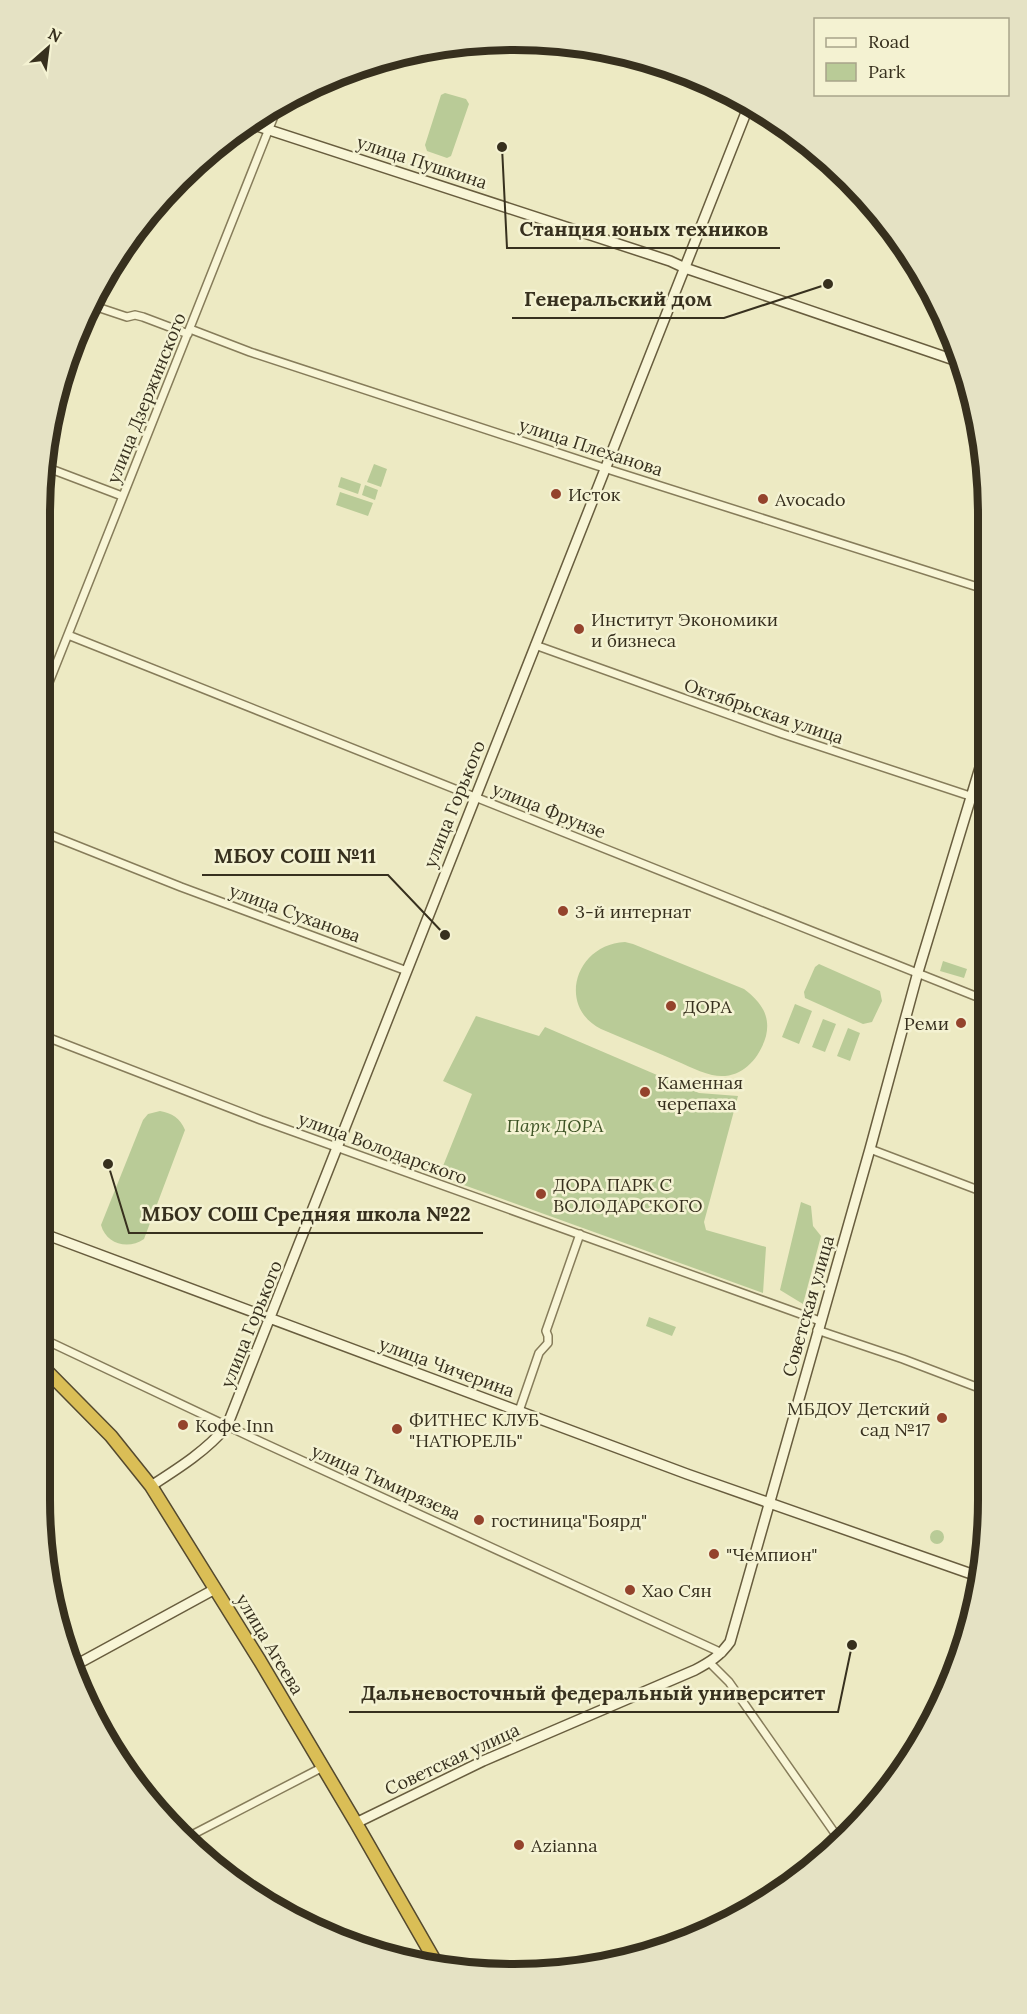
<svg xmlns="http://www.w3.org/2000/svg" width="1027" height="2014" font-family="Lora,serif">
<rect width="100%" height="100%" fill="#edeac3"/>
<path fill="#b9cb97" d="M445 93 466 99 469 104 451 156 447 158 427 151 425 145 441 95Z
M374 464 387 469 381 487 367 482Z
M341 477 361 484 358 494 338 487Z
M365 485 378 490 375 500 362 495Z
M340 492 373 503 368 516 336 505Z
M625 942 633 944 744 989C760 1001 771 1015 766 1036 759 1060 740 1081 712 1075 696 1071 680 1062 665 1056 644 1047 622 1038 601 1029 556 1006 576 944 625 942Z
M943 961 967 969 964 978 940 971Z
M819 964 880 991 882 1001 872 1022 863 1024 805 998 804 992 815 967Z
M795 1004 812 1011 799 1044 782 1037Z
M476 1016 539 1036 545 1027 699 1093 738 1096 704 1222 706 1230 766 1247 763 1293 439 1176 472 1094 443 1081Z
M823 1019 836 1024 825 1052 812 1047Z
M848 1028 860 1033 850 1061 837 1056Z
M160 1111C172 1113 180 1118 185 1130L144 1239C128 1250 106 1244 101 1225L143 1120 148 1114Z
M801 1202 811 1206 813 1226 821 1236 803 1304 780 1290Z
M649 1317 676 1327 672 1336 646 1326Z
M930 1537a7 7 0 1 1 14 0a7 7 0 1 1-14 0Z"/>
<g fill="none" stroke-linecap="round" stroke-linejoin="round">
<g stroke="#867c5a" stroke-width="10">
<path id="street" d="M88 304 127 317 135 315 143 317 188 334
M190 329 250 352 604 468 984 589
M43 466 122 496
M68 635 985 1000
M535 645 783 734 985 801
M40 705 280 101
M40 831 181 887 407 971
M39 1034 261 1120 820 1321
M870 1149 986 1193
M817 1330 903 1359 987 1391
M39 1337 257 1440 722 1653
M519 1411 539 1353 548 1343V1336L546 1331 580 1234
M710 1663 729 1682 841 1842
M184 1839 323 1767"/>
</g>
<g stroke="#685d3e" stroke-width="12">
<path id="secondary" d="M248 123 670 261 685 268 960 362
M39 1232 687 1474 980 1577
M39 1390 56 1379
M151 1486C179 1468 206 1451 227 1426L749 105
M72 1667 215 1589
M356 1823 483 1761 695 1670C710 1662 720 1656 730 1642L870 1149 918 972 985 751"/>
</g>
<g stroke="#54492e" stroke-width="15">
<path id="highway" d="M39 1363 111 1436 151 1486 260 1661 356 1823 438 1966"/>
</g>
<use href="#street" stroke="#f8f5d6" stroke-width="7"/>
<use href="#secondary" stroke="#f8f5d6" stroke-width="9"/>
<use href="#highway" stroke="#dabe56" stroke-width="12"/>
</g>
<g fill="#94432c" stroke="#f4f2d2" stroke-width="2">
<circle cx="556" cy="494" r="6"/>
<circle cx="763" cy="499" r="6"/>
<circle cx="579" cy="629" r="6"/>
<circle cx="563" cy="911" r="6"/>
<circle cx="671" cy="1006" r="6"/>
<circle cx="961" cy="1023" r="6"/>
<circle cx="645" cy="1092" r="6"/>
<circle cx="541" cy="1194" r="6"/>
<circle cx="942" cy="1418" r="6"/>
<circle cx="183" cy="1425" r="6"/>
<circle cx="397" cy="1429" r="6"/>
<circle cx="479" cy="1520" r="6"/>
<circle cx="714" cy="1554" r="6"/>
<circle cx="630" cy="1590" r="6"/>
<circle cx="519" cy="1845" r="6"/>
</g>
<g text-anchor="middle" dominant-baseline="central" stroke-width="5" stroke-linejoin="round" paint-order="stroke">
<g font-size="18" fill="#37301e" stroke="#f4f2d2">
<text transform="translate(422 162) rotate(18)">улица Пушкина</text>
<text transform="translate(146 398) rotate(-68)">улица Дзержинского</text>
<text transform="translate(591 447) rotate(18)">улица Плеханова</text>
<text transform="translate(764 711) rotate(19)">Октябрьская улица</text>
<text transform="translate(454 804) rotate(-68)">улица Горького</text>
<text transform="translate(549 810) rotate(22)">улица Фрунзе</text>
<text transform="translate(295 913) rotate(20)">улица Суханова</text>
<text transform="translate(383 1148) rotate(20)">улица Володарского</text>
<text transform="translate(808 1306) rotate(-74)">Советская улица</text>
<text transform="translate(251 1324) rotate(-68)">улица Горького</text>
<text transform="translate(447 1367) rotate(20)">улица Чичерина</text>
<text transform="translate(386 1482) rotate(24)">улица Тимирязева</text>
<text transform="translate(270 1644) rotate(59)">улица Агеева</text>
<text transform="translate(452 1759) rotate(-25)">Советская улица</text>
</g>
<g font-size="18" fill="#37301e" stroke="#f4f2d2" text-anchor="start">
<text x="568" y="494">Исток</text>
<text x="775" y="499">Avocado</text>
<text x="591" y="619">Институт Экономики<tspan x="591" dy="21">и бизнеса</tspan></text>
<text x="575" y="911">3-й интернат</text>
<text x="683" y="1006">ДОРА</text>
<text x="949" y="1023" text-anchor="end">Реми</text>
<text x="657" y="1082">Каменная<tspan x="657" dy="21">черепаха</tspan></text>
<text x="553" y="1184">ДОРА ПАРК С<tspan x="553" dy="21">ВОЛОДАРСКОГО</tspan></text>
<text x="930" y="1408" text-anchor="end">МБДОУ Детский<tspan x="930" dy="21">сад №17</tspan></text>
<text x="409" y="1419">ФИТНЕС КЛУБ<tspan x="409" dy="21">"НАТЮРЕЛЬ"</tspan></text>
<text x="195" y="1425">Кофе Inn</text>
<text x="491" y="1520">гостиница"Боярд"</text>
<text x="726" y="1554">"Чемпион"</text>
<text x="642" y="1590">Хао Сян</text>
<text x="531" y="1845">Azianna</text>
</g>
<g font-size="18" font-style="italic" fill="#3d5325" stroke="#f4f2d2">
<text x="555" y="1125">Парк ДОРА</text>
</g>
</g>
<path d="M0 0H1027V2014H0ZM514 50H514A464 464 0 0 1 978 514V1500A464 464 0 0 1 514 1964H514A464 464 0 0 1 50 1500V514A464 464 0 0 1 514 50Z" fill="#e5e2c4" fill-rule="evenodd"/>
<path fill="none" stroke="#37301e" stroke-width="8" d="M514 50H514A464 464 0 0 1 978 514V1500A464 464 0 0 1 514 1964H514A464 464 0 0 1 50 1500V514A464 464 0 0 1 514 50Z"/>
<path fill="none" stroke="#37301e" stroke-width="2" d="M502 147L507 248H780M828 284L724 318H512M445 935L388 875H202M108 1164L129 1233H483M852 1645L838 1712H349"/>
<g fill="#37301e" stroke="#f4f2d2" stroke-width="2">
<circle cx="502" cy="147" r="6"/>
<circle cx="828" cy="284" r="6"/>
<circle cx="445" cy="935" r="6"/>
<circle cx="108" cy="1164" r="6"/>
<circle cx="852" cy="1645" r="6"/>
</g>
<g font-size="20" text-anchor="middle" font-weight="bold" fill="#37301e" stroke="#f4f2d2" stroke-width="5" stroke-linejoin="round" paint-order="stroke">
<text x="644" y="236">Станция юных техников</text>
<text x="618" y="306">Генеральский дом</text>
<text x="295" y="863">МБОУ СОШ №11</text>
<text x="306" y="1221">МБОУ СОШ Средняя школа №22</text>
<text x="593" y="1700">Дальневосточный федеральный университет</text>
</g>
<rect x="814" y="18" width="195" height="78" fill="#f4f2d2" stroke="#a8a48a" stroke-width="1.5"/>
<rect x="826" y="38" width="30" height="9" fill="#f8f5d6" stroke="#a8a48a" stroke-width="1.5"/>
<text x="868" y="48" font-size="18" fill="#37301e">Road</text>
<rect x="826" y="63" width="30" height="18" fill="#b9cb97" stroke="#a8a48a" stroke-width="1.5"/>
<text x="868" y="78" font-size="18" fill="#37301e">Park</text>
<g transform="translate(48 48) rotate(28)" stroke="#f4f2d2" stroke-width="4.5" paint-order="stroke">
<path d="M0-4.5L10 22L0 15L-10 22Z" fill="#37301e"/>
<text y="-9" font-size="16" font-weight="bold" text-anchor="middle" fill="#37301e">N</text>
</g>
</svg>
